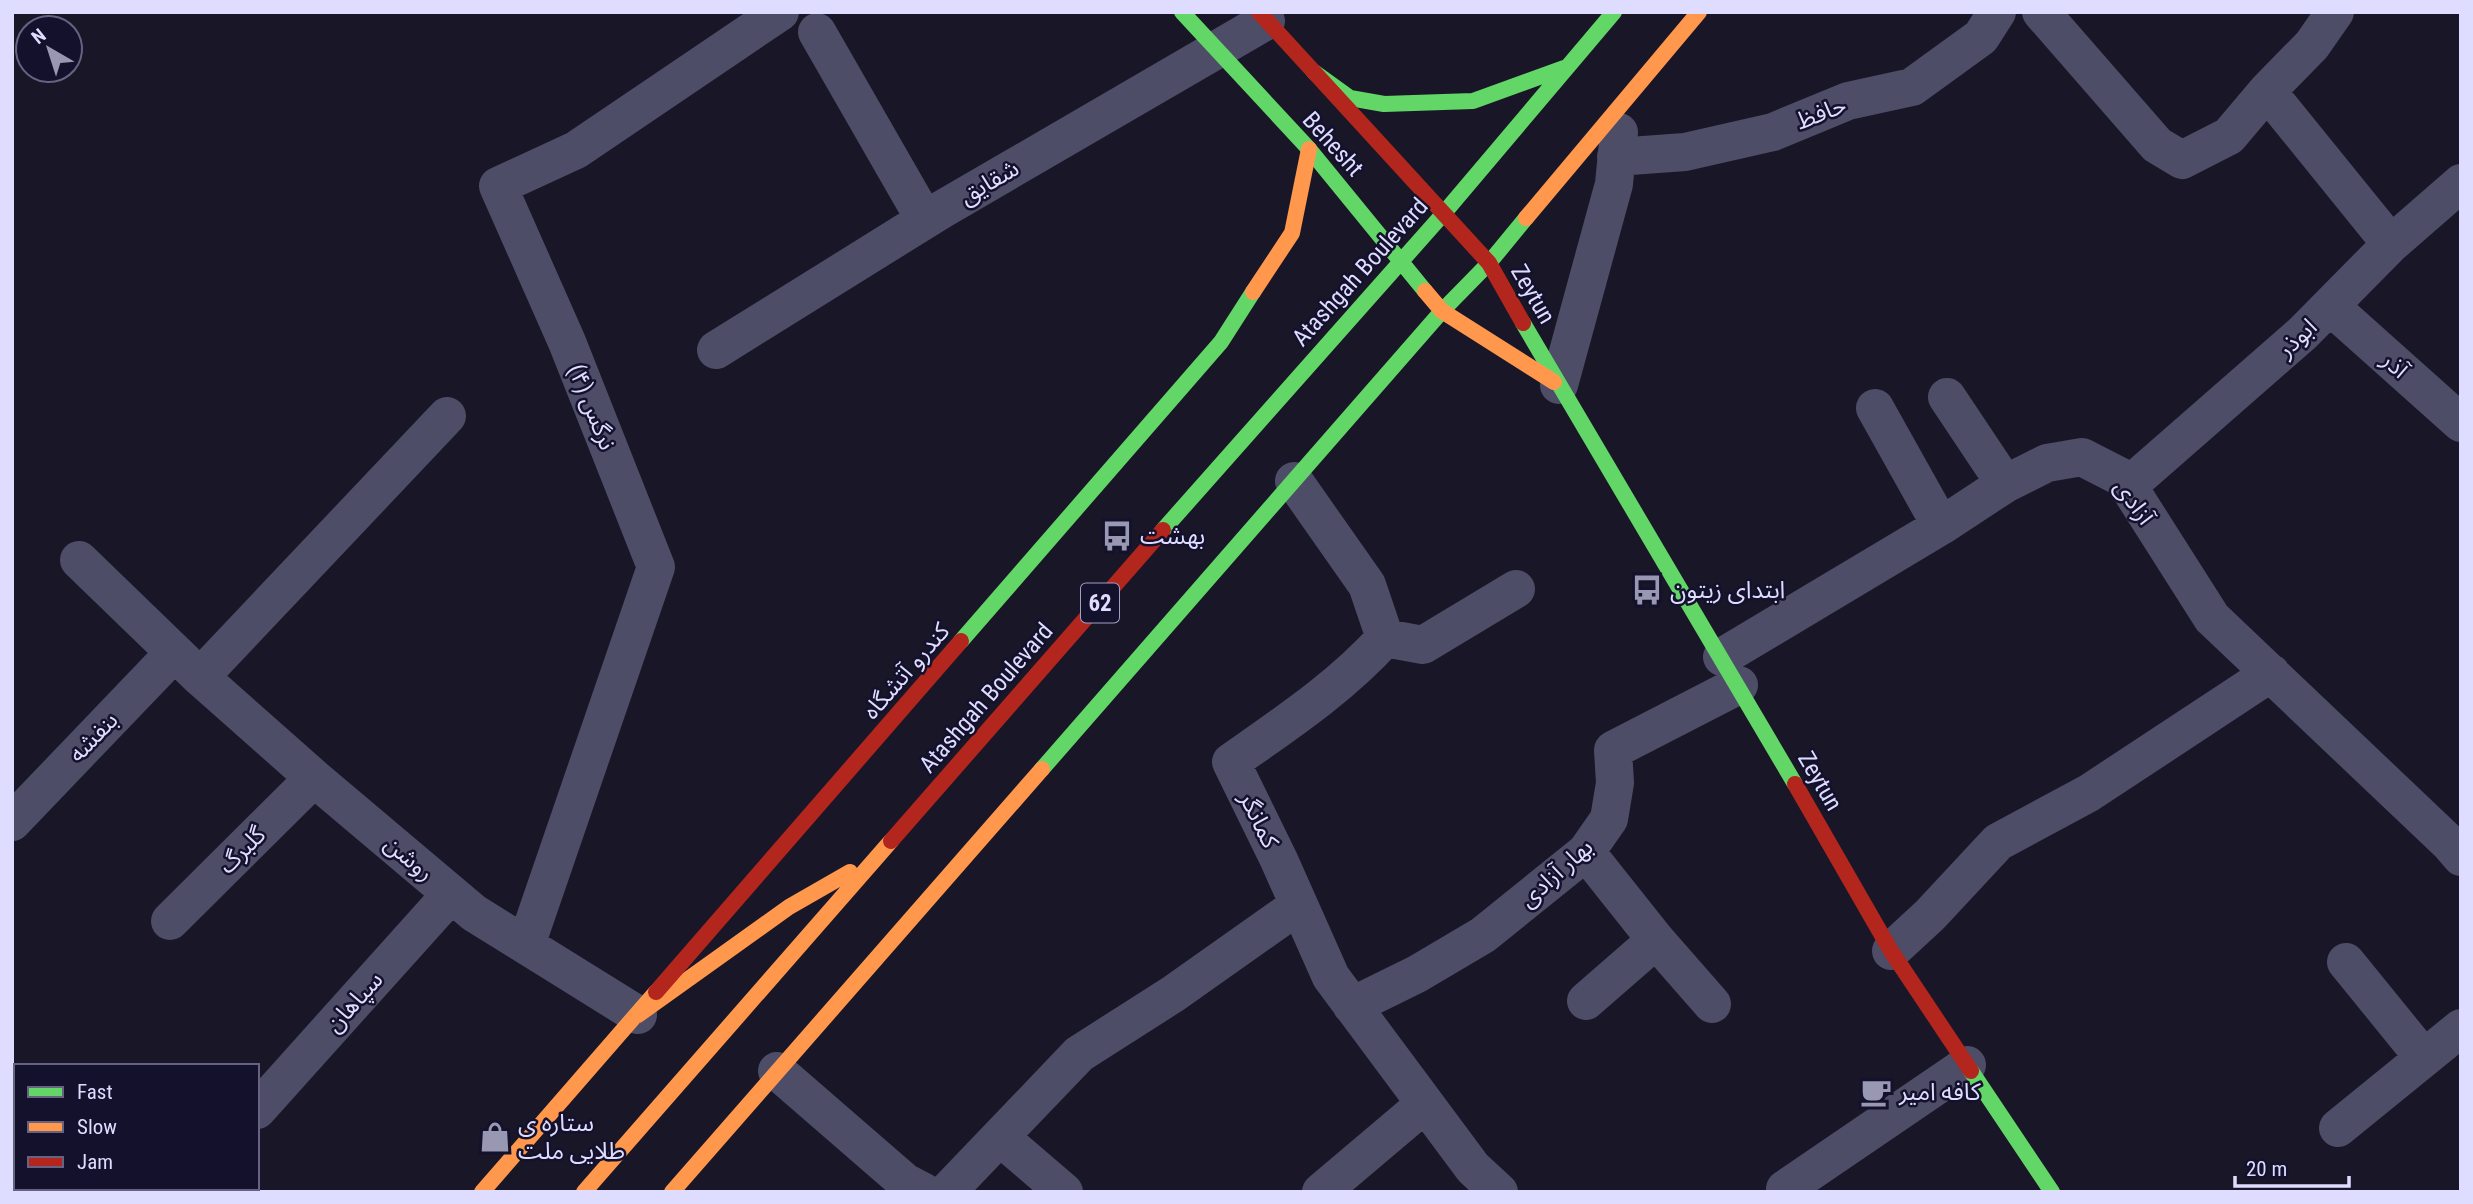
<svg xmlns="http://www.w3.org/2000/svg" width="2473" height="1204" font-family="'Roboto Condensed','Noto Sans Arabic',sans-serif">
<rect width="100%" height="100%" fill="#191727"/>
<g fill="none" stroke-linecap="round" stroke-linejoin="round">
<path stroke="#4d4d67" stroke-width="38" d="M2041 12 2157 145 2182 160 2229 136 2267 91 2312 45 2335 12
M817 32 925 220
M2267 91 2391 244
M1616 157 1685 152 1773 132 1848 101 1912 87 1981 37 1997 12
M2330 306 2461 423
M716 350 941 210 1266 21
M1559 385 1614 184 1619 132
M1947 397 2005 484
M1875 408 1941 526
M1294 481 1367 585 1385 638C1341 687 1285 724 1231 762L1279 860 1331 977 1473 1168 1499 1192
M2127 487 2303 333 2391 244 2461 183
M79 560 200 677 314 778 474 913 638 1015
M1385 638 1423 645 1516 589
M1722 657 1941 526 2005 484 2047 463 2082 457 2123 478 2212 618 2449 843 2461 857
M200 677 447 416
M12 822 174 653
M1586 852 1656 940 1712 1004
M170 921 314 778
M526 945 656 567 567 342 498 186 576 150 780 12
M1891 951 1930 915 1998 842 2089 793 2271 673
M2346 962 2424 1058
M1586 1001 1656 940
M1352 1006 1417 974 1483 935 1586 852 1609 819 1615 783 1613 750 1739 685
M777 1071 905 1182 924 1192
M257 1110 451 894
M2338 1128 2461 1028
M1000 1137 1064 1192
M1785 1189 1967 1065
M174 1192 178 1188
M947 1192 1079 1054 1173 994 1299 905
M1321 1192 1425 1104"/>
<path stroke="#63d668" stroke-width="16" d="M1182 12 1309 149 1425 291
M1314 72 1350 98 1384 104 1473 101 1564 68
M1523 323 1795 784
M1163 530 1444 213 1614 12
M961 641 1221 342 1253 292
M1042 769 1442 311 1489 263 1526 218
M1971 1071 2052 1192"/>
<path stroke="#ff974d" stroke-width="16" d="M1526 218 1699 12
M1425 291 1442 311 1554 382
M1253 292 1292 233 1309 149
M638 1015 789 907 850 872
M482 1192 656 992
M584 1192 891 841
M672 1192 1042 769"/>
<path stroke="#b3261e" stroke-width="16" d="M1259 12 1489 263 1523 323
M1795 784 1891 951 1971 1071
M891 841 1163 530
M656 992 961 641"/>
</g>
<defs>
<g id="bus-bare" transform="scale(2.415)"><path d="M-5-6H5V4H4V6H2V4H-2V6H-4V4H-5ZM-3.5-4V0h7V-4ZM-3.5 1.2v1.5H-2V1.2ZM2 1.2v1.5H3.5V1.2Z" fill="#9998b3" stroke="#14112d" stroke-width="2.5" paint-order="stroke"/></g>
<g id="cafe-bare" transform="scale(2.415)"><path d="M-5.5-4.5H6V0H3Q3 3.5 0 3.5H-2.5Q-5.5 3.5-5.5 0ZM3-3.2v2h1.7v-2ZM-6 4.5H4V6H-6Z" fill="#9998b3" stroke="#14112d" stroke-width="2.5" paint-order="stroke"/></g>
<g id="shop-bare" transform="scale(2.415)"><path d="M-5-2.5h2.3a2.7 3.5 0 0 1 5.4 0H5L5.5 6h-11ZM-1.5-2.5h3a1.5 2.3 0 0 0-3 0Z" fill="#9998b3" stroke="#14112d" stroke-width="2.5" paint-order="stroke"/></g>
</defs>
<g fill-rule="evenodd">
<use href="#bus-bare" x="1117" y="536"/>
<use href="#bus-bare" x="1647" y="590"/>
<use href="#cafe-bare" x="1876" y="1092"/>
<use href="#shop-bare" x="495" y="1137"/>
</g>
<g text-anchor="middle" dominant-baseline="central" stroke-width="5" stroke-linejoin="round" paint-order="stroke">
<rect fill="#14112d" stroke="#a1a0c0" stroke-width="2" x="1081" y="583.5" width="38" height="39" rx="5"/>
<g font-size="23" font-weight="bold" fill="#deddff">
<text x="1100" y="603">62</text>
</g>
<g font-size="24" fill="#deddff" stroke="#14112d">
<text transform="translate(1821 113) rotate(-21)">حافظ</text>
<text transform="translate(1333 144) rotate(48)">Behesht</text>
<text transform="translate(989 182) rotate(-30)">شقایق</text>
<text transform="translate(1360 272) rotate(-48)">Atashgah Boulevard</text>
<text transform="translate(1533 294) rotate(60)">Zeytun</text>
<text transform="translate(2297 338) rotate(-43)">ابوذر</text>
<text transform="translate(2395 365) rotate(42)">آذر</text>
<text transform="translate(592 407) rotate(68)">نرگس (۴)</text>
<text transform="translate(2134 502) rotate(54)">آزادی</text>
<text transform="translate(906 671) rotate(-49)">کندرو آتشگاه</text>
<text transform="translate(986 698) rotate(-49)">Atashgah Boulevard</text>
<text transform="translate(93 737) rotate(-46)">بنفشه</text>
<text transform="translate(1820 781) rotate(60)">Zeytun</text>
<text transform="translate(1259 820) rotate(64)">کمانگر</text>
<text transform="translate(242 850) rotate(-45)">گلبرگ</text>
<text transform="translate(409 858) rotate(40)">روشن</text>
<text transform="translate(1556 873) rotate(-42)">بهار آزادی</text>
<text transform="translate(354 1002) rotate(-48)">سپاهان</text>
</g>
<g font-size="24" fill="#deddff" stroke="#14112d" text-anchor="start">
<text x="1140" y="536">بهشت</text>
<text x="1670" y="590">ابتدای زیتون</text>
<text x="1899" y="1092">کافه امیر</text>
<text x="518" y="1123">ستاره ی<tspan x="518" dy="28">طلایی ملت</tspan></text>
</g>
</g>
<rect width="2473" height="1204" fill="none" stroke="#deddff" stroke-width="28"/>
<rect x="14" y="1064" width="245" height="126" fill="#14112d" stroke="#656381" stroke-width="2"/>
<rect x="28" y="1087" width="35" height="10" fill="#63d668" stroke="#656381" stroke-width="2"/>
<text x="77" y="1099" font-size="21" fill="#deddff">Fast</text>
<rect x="28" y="1122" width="35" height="10" fill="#ff974d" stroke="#656381" stroke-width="2"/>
<text x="77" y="1134" font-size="21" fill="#deddff">Slow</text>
<rect x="28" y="1157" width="35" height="10" fill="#b3261e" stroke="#656381" stroke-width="2"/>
<text x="77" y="1169" font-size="21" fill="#deddff">Jam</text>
<g transform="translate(49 49) rotate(321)"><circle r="33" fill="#14112d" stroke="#656381" stroke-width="2"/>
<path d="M0-5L12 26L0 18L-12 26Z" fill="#9998b3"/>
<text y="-10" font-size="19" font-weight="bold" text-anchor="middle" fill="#deddff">N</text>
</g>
<path d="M2235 1176v10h114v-10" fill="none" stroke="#deddff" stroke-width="3.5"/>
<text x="2246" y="1176" font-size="21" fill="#deddff" stroke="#14112d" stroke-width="5" paint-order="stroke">20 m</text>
</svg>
